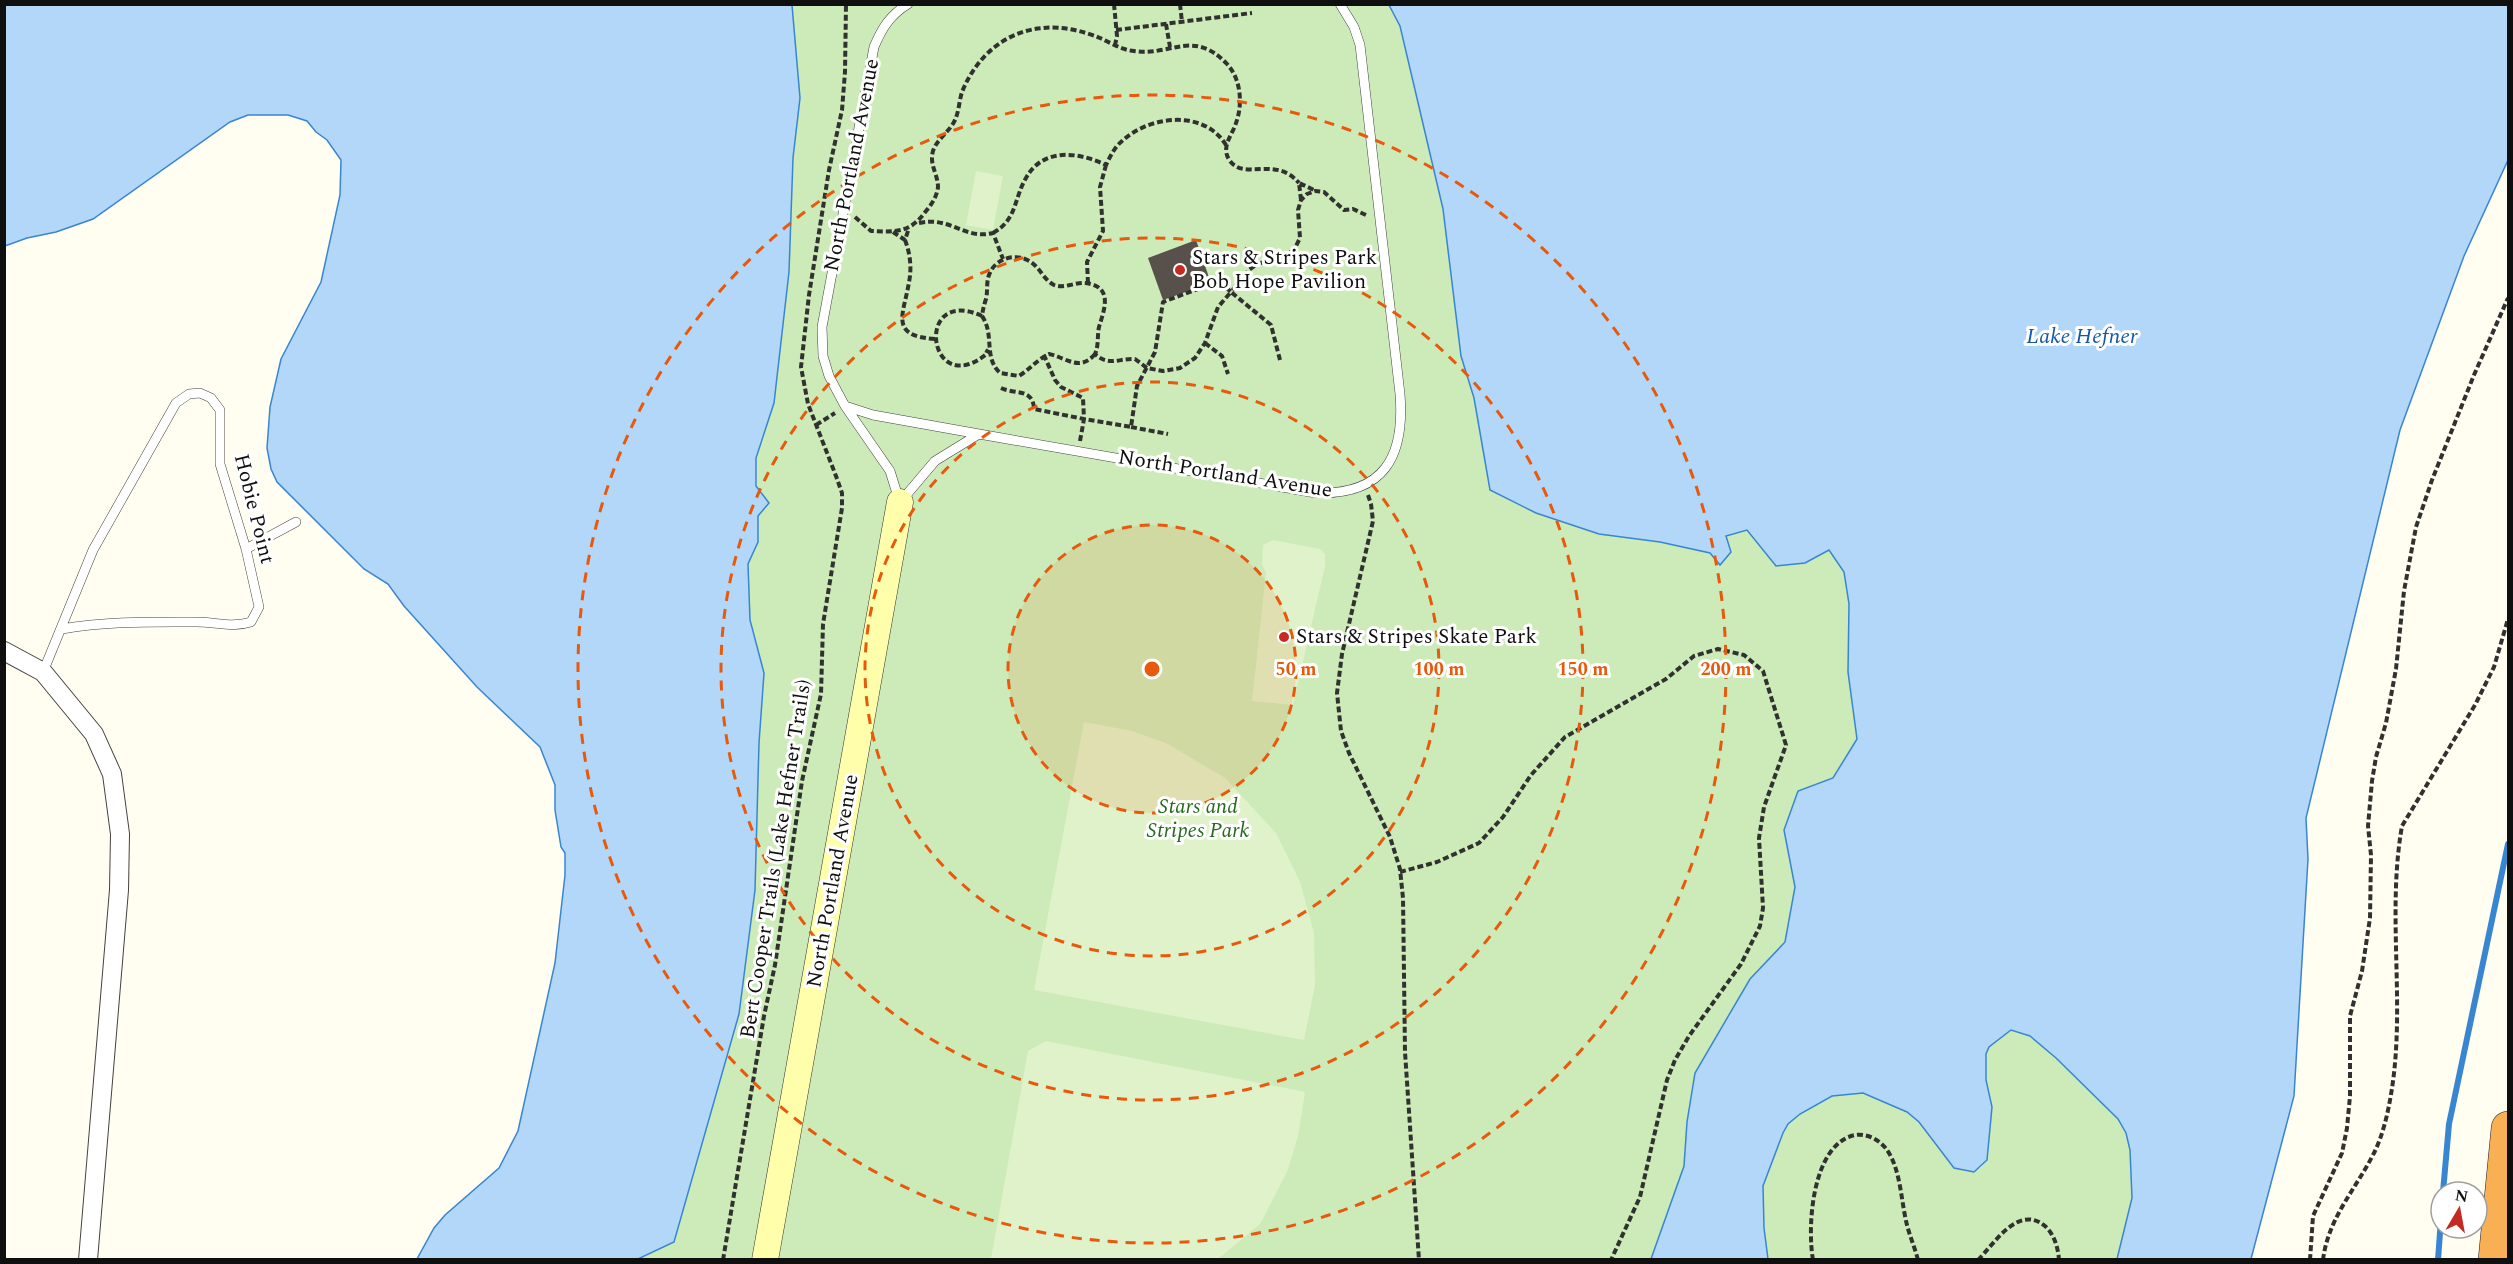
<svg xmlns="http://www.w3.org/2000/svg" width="2513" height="1264" font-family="Spectral,serif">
<rect width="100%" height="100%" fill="#fffef0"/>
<path fill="#cdebb8" d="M792 5H1389L1400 26 1443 209 1461 356 1474 398 1660 542 1710 553 1720 565 1726 536 1747 530 1776 566 1805 563 1829 550 1844 572 1849 604 1848 672 1857 739 1833 778 1784 830 1795 887 1785 942 1750 979 1728 1018 1687 1122 1684 1166 1651 1259 638 1260 674 1242 739 1014 755 890 759 743 764 673 750 620 748 564 758 542 756 458 774 403 793 158 800 98Z
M2011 1030 2030 1036 2056 1058 2118 1119 2126 1133 2130 1150 2132 1198 2117 1260 1768 1259 1764 1228 1763 1186 1783 1132 1788 1124 1800 1114 1832 1096 1862 1093 1907 1112 1919 1122 1954 1168H1980L1987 1160 1992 1107 1986 1080V1054L1988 1047Z"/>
<path fill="#e0f2ca" d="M976 171 1003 176 993 230 966 225Z
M1273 540 1320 549 1325 554V566L1293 705 1252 701 1266 573 1262 564 1263 545Z
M1084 722 1132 731 1166 743 1225 778 1276 833 1300 882 1314 933 1315 985 1304 1040 1034 990Z
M1046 1041 1305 1092 1298 1136 1287 1172 1260 1224 1218 1259H991L1028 1051Z"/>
<path fill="#b3d7f8" stroke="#3885d2" stroke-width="1.5" d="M4 5H792L800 98 793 158 789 272 774 403 756 458V486L769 503 758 516V542L748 564 750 620 764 673 759 743 755 890 739 1014 674 1242 638 1259H417L434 1228 445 1215 499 1168 518 1131 555 963 565 875V853L561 847 555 810V785L540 747 477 687 404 606 388 584 364 569 277 482 271 469 267 448 270 407 281 359 321 282 340 195 341 160 327 140 316 132 307 121 288 115H248L230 122 93 219 56 232 27 238 5 246Z
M1389 5H2508V160L2464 256 2400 430 2306 818 2308 859 2294 1096 2251 1259H2117L2132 1198 2130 1150 2126 1133 2118 1119 2056 1058 2030 1036 2011 1030 1989 1047 1986 1054V1080L1992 1107 1987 1160 1974 1172 1954 1168 1919 1122 1907 1112 1863 1093 1832 1096 1800 1114 1788 1124 1783 1133 1763 1186 1764 1228 1768 1259H1651L1684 1166 1687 1122 1695 1073 1750 979 1785 942 1795 887 1784 830 1798 791 1833 778 1857 739 1848 672 1849 604 1844 572 1829 550 1805 563 1776 566 1747 530 1726 536 1731 552 1720 565 1710 553 1660 542 1599 534 1536 513 1490 490 1474 398 1461 356 1443 209 1400 26Z"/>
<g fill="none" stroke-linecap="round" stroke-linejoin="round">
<path stroke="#3885d2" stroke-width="6" d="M2443 1192 2449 1124 2508 844
M2438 1260 2441 1219"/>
</g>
<path fill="#58514b" d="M1196 240 1211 283 1163 300 1148 258Z"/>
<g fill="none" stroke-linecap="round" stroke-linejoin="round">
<g stroke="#424242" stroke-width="10">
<path id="lane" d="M845 406 873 415 979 434
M899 500 890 471 845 406 829 376 823 356 822 327 874 47C882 28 890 15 908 4
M902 500 935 461 979 434 1316 493C1384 495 1405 457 1400 394L1360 45 1354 27 1340 4
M246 549 296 522
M43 672 93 550 176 403 189 394 200 393 211 398 220 410V464L246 549 259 607 251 622C232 628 216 622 196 622 151 622 107 621 62 629"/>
</g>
<g stroke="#424242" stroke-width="20">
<path id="street" d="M4 651 43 672 94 734 112 774 120 834 119 890 88 1260"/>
</g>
<g stroke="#313131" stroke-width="27">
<path id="secondary" d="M765 1260 900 502"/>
</g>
<g stroke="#202020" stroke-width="34">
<path id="highway" d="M2495 1260 2508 1128"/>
</g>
<path stroke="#313131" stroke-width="4" stroke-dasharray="6 3" stroke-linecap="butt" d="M1114 4 1117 36 1115 45
M1180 4 1182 22
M1166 24 1170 47
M1116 30 1252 13
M1301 200 1299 183 1314 190
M855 217 871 231C897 232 910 233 926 211 932 204 937 196 938 187 938 174 929 165 933 151 937 139 948 133 954 122 959 113 959 101 962 92 976 57 1005 31 1043 28 1061 26 1084 31 1100 38 1111 43 1122 50 1134 51 1170 57 1193 28 1227 64 1241 79 1243 104 1236 123 1232 136 1220 147 1230 161 1245 181 1275 155 1299 183
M919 223C951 216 964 240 993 233L1003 259
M893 232 905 240 909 228
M993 233C1017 220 1014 198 1026 178 1043 147 1079 152 1106 165 1110 157 1114 148 1121 142 1149 115 1204 109 1226 145
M905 240C910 253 912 268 909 282 904 314 888 336 935 339
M1088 283 1087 262 1103 231 1100 187 1106 165
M982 316C912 284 928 405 989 352L985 350
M1205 343 1222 356 1228 374
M1095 354C1080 372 1067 358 1049 354 1038 359 1030 369 1019 376L1000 373C983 357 995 335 982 316 983 309 984 305 986 299 988 291 986 283 989 275 995 258 1016 252 1031 262 1040 268 1044 280 1054 285 1064 289 1075 282 1086 283 1114 287 1104 310 1099 327 1097 336 1099 345 1095 354 1109 367 1119 358 1135 359L1147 368 1163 371 1180 368 1195 358 1205 343 1218 307 1231 292 1271 325 1280 360
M1001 388C1016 395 1033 388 1034 409L1084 419 1083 398 1061 387 1055 380 1043 353
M816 425 835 413
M1131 427 1168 434
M1080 441 1084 419 1131 427 1137 386 1155 352 1163 302 1219 281 1231 292 1249 270 1257 264 1287 255 1295 248 1300 238 1298 210 1301 200 1307 194 1315 191 1324 192 1344 210 1353 209 1366 215
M1368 495 1371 504 1373 521 1342 654 1337 693 1341 731 1349 753 1390 837 1400 869 1403 898 1405 1052 1419 1260
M1400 872 1437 862 1479 843 1503 817 1531 775 1565 737 1666 679 1694 656 1718 649 1744 655 1763 671 1786 745 1764 807 1759 838 1763 908 1760 926 1741 964 1689 1036 1675 1060 1667 1080 1640 1197 1611 1260
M723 1260 764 1016 775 965 802 781 821 694 823 624 842 508V493L836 476 808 404 801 367 809 295 829 170 842 110 845 72 846 4
M1813 1260C1807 1226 1812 1144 1855 1135 1867 1133 1880 1140 1887 1150 1901 1170 1901 1202 1907 1225 1910 1237 1915 1248 1918 1260
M1978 1260C1995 1243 2018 1204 2045 1226 2054 1234 2058 1247 2059 1260
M2310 1260 2313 1216 2342 1153 2347 1128 2350 1096V1016L2362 971 2370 918 2371 855 2368 826 2372 781 2376 757 2386 723 2396 669 2404 591 2416 527 2432 480 2474 375 2508 298
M2323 1260C2328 1218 2356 1189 2374 1153 2382 1137 2387 1117 2390 1100 2407 1010 2386 916 2402 826L2475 705 2494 667 2508 619"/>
<use href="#lane" stroke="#fff" stroke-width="9"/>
<use href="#street" stroke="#fff" stroke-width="18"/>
<use href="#secondary" stroke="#fffeab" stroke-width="26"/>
<use href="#highway" stroke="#f9b055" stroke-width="33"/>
</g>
<circle cx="1152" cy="669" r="144" fill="#e8590c" fill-opacity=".12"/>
<g fill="none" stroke="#e8590c" stroke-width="3" stroke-dasharray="10 8">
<circle cx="1152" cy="669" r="144"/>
<circle cx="1152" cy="669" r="287"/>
<circle cx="1152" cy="669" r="431"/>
<circle cx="1152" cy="669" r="574"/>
</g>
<g fill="#c42a21" stroke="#fff" stroke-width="2">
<circle cx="1180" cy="270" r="6"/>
<circle cx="1284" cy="637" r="6"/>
</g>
<g text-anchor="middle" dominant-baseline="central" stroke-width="6" stroke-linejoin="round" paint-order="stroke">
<g font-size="21" fill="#0f0f0f" stroke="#fff">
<text transform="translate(852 165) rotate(-79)">North Portland Avenue</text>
<text transform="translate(1225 474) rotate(9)">North Portland Avenue</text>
<text transform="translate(254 509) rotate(76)">Hobie Point</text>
<text transform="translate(776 859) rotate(-81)">Bert Cooper Trails (Lake Hefner Trails)</text>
<text transform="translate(833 881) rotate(-80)">North Portland Avenue</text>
</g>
<g font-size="21" fill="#0f0f0f" stroke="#fff" text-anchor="start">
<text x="1192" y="258">Stars &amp; Stripes Park<tspan x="1192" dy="24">Bob Hope Pavilion</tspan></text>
<text x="1296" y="637">Stars &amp; Stripes Skate Park</text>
</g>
<g font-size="21" font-style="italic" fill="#24691c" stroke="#fff">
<text x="1198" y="807">Stars and<tspan x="1198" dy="24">Stripes Park</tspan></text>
</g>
<g font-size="22" font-style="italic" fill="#1357a5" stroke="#fff">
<text x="2082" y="336">Lake Hefner</text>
</g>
</g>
<circle cx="1152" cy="669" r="9" fill="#e8590c" stroke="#fff" stroke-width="3"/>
<g font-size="18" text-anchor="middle" font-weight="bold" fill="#e8590c" stroke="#fff" stroke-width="6" stroke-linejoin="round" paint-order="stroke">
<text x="1296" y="675">50 m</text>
<text x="1439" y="675">100 m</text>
<text x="1583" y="675">150 m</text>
<text x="1726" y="675">200 m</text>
</g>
<rect width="2513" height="1264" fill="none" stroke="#0f0f0f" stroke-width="12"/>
<g transform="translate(2459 1210) rotate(10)"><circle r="28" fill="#ffffff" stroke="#9f9f9f" stroke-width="1.5"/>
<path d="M0-4.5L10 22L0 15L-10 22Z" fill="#c42a21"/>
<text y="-9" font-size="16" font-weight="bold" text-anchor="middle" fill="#0f0f0f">N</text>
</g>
</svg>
